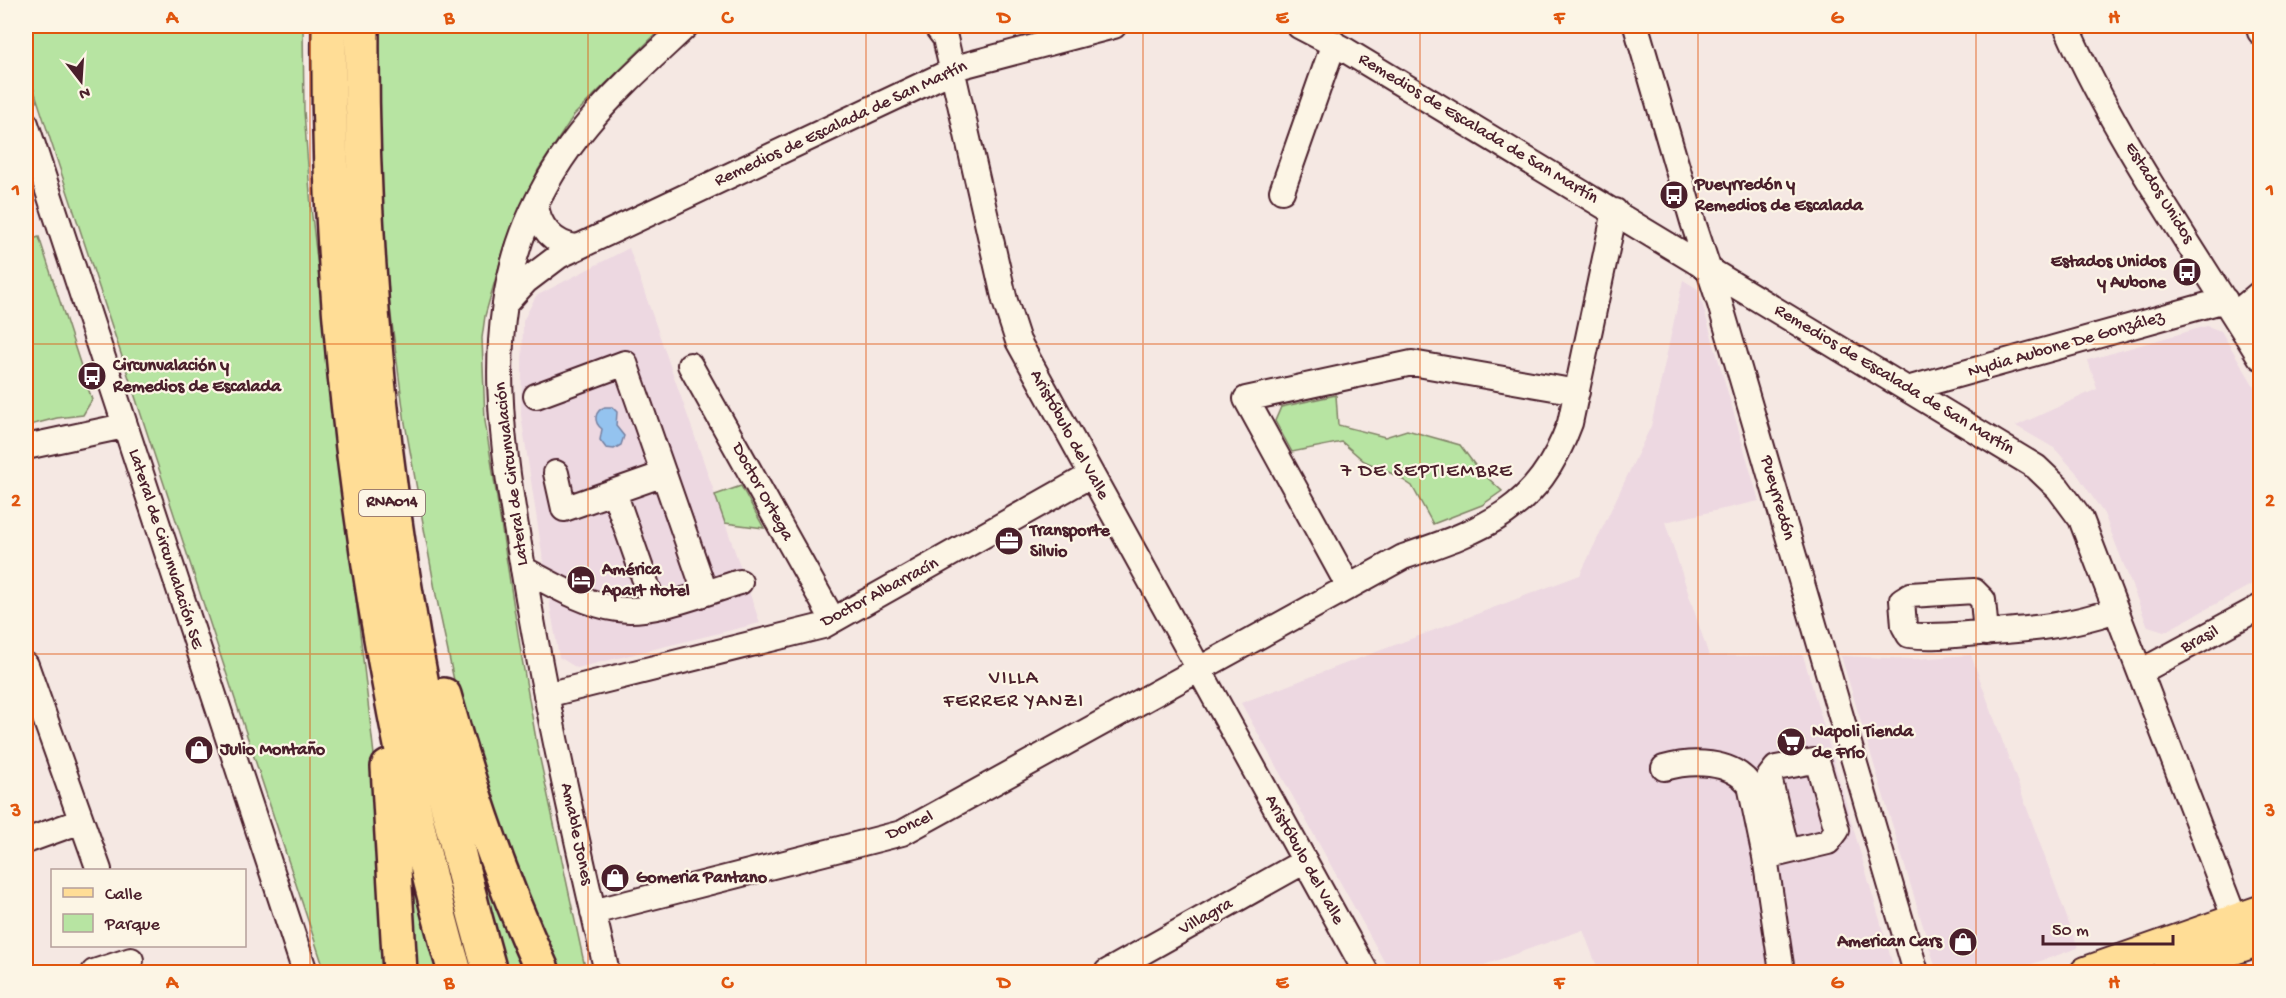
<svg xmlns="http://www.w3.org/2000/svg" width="2286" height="998" font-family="'Gochi Hand',sans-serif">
<rect width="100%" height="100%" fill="#f5e8e3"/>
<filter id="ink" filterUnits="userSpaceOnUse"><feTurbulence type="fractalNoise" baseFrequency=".0167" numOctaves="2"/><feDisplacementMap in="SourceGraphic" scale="12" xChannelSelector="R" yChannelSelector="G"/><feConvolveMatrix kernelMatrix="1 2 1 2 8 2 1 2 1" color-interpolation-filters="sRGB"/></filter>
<g filter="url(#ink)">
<path fill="#edd8e1" d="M629 248 760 623 577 668 559 657 550 606 521 415 523 321 536 296Z
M1683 280 1698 289 1759 501 1665 522 1709 656 1803 655 1895 972H1599L1583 930 1464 972H1390L1241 703 1580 575 1651 426Z
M2207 326 2221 331 2260 396V580L2164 632 2148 627 2104 514 2075 471 2054 448 2016 426 2097 389 2088 360Z
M1971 655 2078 948 2009 972H1937L1841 656 1913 659Z"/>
<path fill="#b7e4a2" stroke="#808266" stroke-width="1.5" d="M26 26H303L304 111 311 207 377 781 388 972H325L26 66Z
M377 26H664L574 115 538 170 505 245 485 316 482 338 485 421 521 653 537 745 586 972H557L525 902 460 709 436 595 405 423 387 285 379 148Z
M39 237 92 400 83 415 57 418 26 426V241Z
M1336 395 1338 425 1385 437 1407 430 1460 445 1477 468 1502 491 1482 505 1433 524 1412 486 1397 476 1364 461 1342 442 1292 452 1275 421 1281 407Z
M741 486 764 528 725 523 715 495Z
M468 825 536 972H507Z
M406 859 440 972H407Z"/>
<path fill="#94c3ef" stroke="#7681a1" stroke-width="1.5" d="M605 407H612L617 412 616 426 624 436 621 445 614 449 606 448 600 440 602 429C593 422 594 411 605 407Z"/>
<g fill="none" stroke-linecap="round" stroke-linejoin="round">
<g stroke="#4a1f2b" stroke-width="28">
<path id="minor" d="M936 26 945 38 1005 301 1018 341 1366 972
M1299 26 1347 51 2036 467 2058 488 2081 519 2241 935
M1636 26 1693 222 1720 304 1916 972
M2066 26C2116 140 2195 251 2260 357
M2259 26 2260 32
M26 124 305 972
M1282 191 1334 43
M536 204C538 227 554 244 576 247
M505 304 526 281 559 256 962 66 1114 26
M2234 315 2260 293
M690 365 833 620
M1907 389 2225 300
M536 396 625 363 705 592
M26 447 124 426
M556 473 564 509 664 474
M614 492 654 606
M523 569C552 584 584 604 617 609 652 615 706 592 740 582
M1349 587 1246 399 1412 363 1577 392
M1986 633 1983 600 1974 591 1910 595 1902 600 1904 626 1909 635C1931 638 1956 635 1979 633 2031 629 2065 627 2116 610
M26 665 99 870
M2140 672 2260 607
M546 695 823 626 1091 475
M1664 768C1692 760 1731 760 1750 785L1765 857
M26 841 81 821
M593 912 902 833 1403 557C1485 529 1538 511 1570 423L1615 211
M94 972 131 960
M607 972C578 846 549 720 527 592 507 471 478 341 527 223 564 135 619 89 686 26
M1107 972 1305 861
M1782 972 1765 857 1828 842 1837 830 1818 764 1814 761 1776 768 1769 777 1787 851"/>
</g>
<g stroke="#4a1f2b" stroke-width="34">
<path id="major" d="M2086 972 2260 911
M2167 972 2260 940"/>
</g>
<g stroke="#4a1f2b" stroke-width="38">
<path id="highway" d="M329 26C327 257 351 488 395 715 412 801 430 888 455 972
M362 26C360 345 403 665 490 972
M444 695C470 790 502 883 543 972
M388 767 400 972"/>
</g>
<use href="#minor" stroke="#fcf5e5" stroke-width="24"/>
<use href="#major" stroke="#ffdd96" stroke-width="30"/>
<use href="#highway" stroke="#ffdd96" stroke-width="33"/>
</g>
</g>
<path fill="none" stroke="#e0560e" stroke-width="1.5" stroke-opacity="0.55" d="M310 26V972M588 26V972M866 26V972M1143 26V972M1420 26V972M1698 26V972M1976 26V972M26 344H2260M26 654H2260"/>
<defs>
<g id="bus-disc" transform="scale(1.5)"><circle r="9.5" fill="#4a1f2b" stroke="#fcf5e5"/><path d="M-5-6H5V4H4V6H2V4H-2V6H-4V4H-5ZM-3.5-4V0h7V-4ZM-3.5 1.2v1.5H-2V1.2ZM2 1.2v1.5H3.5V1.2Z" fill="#fff"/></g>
<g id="office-disc" transform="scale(1.5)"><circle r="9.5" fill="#4a1f2b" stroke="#fcf5e5"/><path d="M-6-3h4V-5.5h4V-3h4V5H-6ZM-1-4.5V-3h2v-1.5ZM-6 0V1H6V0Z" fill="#fff"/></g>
<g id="hotel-disc" transform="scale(1.5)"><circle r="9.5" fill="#4a1f2b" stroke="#fcf5e5"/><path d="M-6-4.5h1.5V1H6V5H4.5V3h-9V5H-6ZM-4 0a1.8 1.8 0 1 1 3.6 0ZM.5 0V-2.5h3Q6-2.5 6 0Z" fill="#fff"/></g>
<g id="supermarket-disc" transform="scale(1.5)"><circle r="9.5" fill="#4a1f2b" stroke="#fcf5e5"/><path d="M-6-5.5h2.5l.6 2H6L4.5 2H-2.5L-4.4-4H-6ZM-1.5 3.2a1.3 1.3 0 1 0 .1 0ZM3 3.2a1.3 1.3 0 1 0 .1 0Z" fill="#fff"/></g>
<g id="shop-disc" transform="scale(1.5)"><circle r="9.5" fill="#4a1f2b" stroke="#fcf5e5"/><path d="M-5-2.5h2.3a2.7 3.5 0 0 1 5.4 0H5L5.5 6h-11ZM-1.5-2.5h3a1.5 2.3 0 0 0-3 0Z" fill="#fff"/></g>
</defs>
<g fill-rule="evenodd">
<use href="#bus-disc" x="1674" y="195"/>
<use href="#bus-disc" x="2187" y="272"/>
<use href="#bus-disc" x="92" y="376"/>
<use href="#office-disc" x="1009" y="541"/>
<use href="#hotel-disc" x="581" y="580"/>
<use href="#supermarket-disc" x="1791" y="742"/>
<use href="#shop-disc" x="199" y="750"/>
<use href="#shop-disc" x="615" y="878"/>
<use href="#shop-disc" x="1963" y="942"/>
</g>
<g text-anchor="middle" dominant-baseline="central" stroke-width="4.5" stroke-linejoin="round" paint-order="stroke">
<rect fill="#fcf5e5" stroke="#7f5f63" stroke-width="1.5" x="359" y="490" width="66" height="26" rx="4.5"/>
<g font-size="16" font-weight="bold" fill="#4a1f2b">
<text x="392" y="503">RNA014</text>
</g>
<g font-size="18" fill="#4a1f2b" stroke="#fcf5e5">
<text transform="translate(841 124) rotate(-25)">Remedios de Escalada de San Martín</text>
<text transform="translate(1478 129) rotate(31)">Remedios de Escalada de San Martín</text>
<text transform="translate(2159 193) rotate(58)">Estados Unidos</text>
<text transform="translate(2066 345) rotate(-16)">Nydia Aubone De González</text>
<text transform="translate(1894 380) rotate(31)">Remedios de Escalada de San Martín</text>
<text transform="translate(1069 435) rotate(61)">Aristóbulo del Valle</text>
<text transform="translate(512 474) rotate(-97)">Lateral de Circunvalación</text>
<text transform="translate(762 492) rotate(61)">Doctor Ortega</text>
<text transform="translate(1777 498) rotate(74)">Pueyrredón</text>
<text transform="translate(165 549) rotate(72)">Lateral de Circunvalación SE</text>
<text transform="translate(880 593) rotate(-28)">Doctor Albarracín</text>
<text transform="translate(2200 640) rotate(-28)">Brasil</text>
<text transform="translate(910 826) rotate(-24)">Doncel</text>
<text transform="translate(576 834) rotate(78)">Amable Jones</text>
<text transform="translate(1304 860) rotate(61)">Aristóbulo del Valle</text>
<text transform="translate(1206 917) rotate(-29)">Villagra</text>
</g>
<g font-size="18" font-weight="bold" fill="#4a1f2b" stroke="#fcf5e5" text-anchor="start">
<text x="1695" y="185">Pueyrredón y<tspan x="1695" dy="21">Remedios de Escalada</tspan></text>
<text x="2166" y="262" text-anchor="end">Estados Unidos<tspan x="2166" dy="21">y Aubone</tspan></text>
<text x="113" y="366">Circunvalación y<tspan x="113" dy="21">Remedios de Escalada</tspan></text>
<text x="1030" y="531">Transporte<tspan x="1030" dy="21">Silvio</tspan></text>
<text x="602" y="570">América<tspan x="602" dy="21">Apart Hotel</tspan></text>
<text x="1812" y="732">Napoli Tienda<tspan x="1812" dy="21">de Frío</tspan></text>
<text x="220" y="750">Julio Montaño</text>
<text x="636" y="878">Gomeria Pantano</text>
<text x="1942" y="942" text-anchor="end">American Cars</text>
</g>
<g font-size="20" letter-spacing="1.5" fill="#4a1f2b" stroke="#fcf5e5">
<text x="1427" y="472">7 DE SEPTIEMBRE</text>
<text x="1014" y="679">VILLA<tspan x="1014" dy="23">FERRER YANZI</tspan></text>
</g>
</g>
<rect width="2286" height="998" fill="none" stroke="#fcf5e5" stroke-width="66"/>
<rect x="51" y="869" width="195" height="78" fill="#fcf5e5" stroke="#b59f9b" stroke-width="1.5"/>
<rect x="63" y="888" width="30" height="9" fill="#ffdd96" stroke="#b59f9b" stroke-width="1.5"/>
<text x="105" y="899" font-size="18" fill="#4a1f2b">Calle</text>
<rect x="63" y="914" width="30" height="18" fill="#b7e4a2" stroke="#b59f9b" stroke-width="1.5"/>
<text x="105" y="929" font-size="18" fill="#4a1f2b">Parque</text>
<g transform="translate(81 81) rotate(163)" stroke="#fcf5e5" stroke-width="4.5" paint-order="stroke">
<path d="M0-4.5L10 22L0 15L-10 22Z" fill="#4a1f2b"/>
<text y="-9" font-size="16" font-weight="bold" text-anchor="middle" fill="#4a1f2b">N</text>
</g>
<path d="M2043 935v9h130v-9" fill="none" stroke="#4a1f2b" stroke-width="3"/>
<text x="2052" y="935" font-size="18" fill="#4a1f2b" stroke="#fcf5e5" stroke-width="4.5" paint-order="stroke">50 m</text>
<rect x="33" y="33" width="2220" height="932" fill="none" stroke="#e0560e" stroke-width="2"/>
<g font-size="20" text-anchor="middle" font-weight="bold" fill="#e0560e">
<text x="172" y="23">A</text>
<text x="449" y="23">B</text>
<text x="727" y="23">C</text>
<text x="1004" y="23">D</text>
<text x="1282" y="23">E</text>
<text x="1559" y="23">F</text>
<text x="1837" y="23">G</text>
<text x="2114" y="23">H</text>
<text x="16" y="195">1</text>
<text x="2270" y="195">1</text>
<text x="16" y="506">2</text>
<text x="2270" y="506">2</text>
<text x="16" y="816">3</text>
<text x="2270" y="816">3</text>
<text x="172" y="988">A</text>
<text x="449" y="988">B</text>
<text x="727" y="988">C</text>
<text x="1004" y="988">D</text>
<text x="1282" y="988">E</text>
<text x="1559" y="988">F</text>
<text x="1837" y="988">G</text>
<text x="2114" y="988">H</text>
</g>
</svg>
